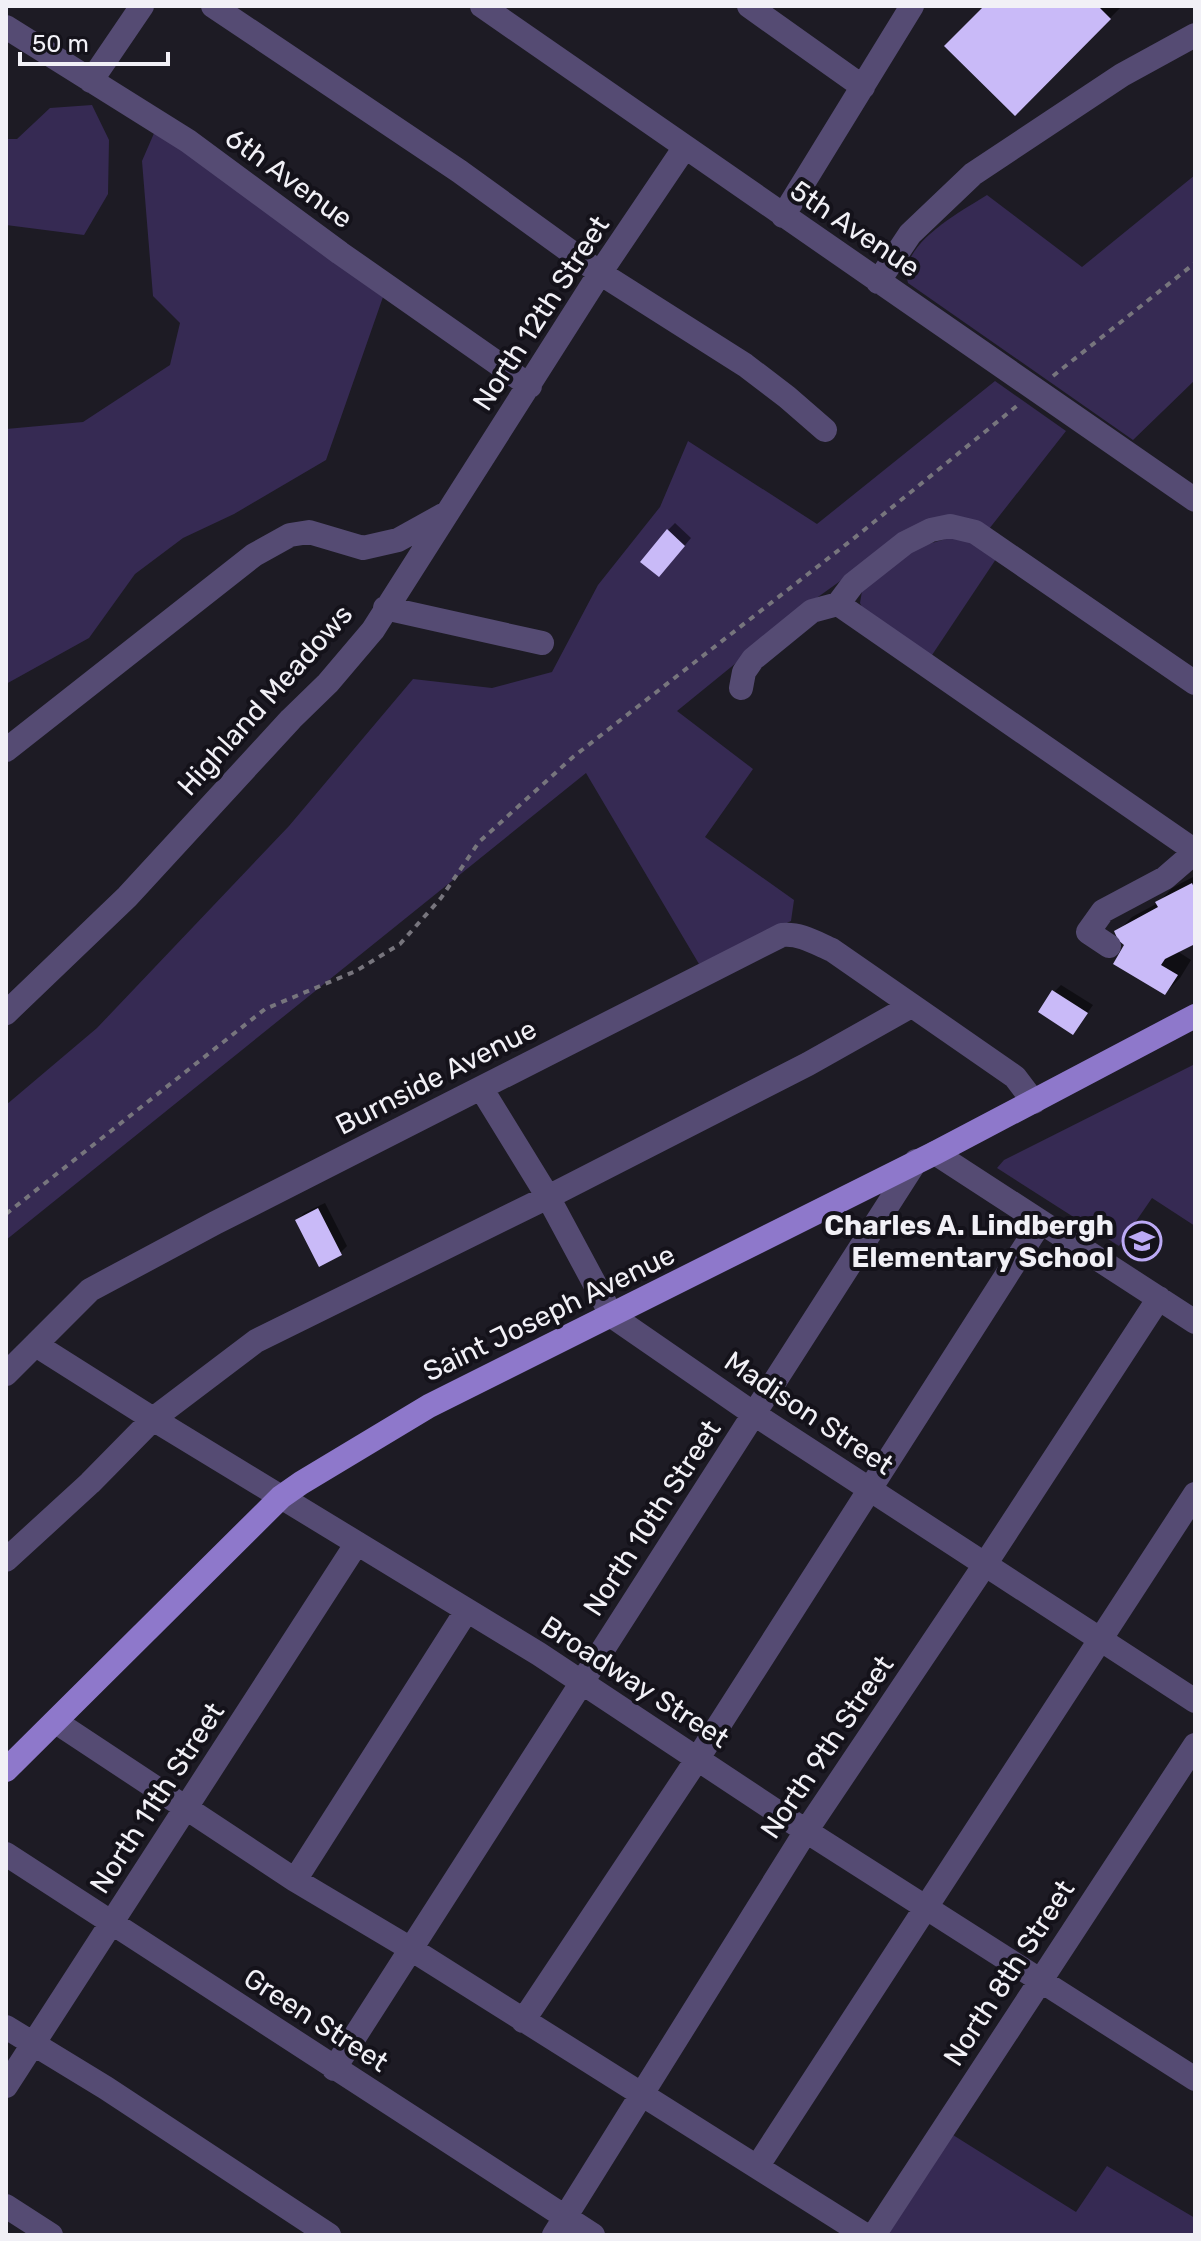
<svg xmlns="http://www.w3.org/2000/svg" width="1201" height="2241" font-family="Rubik,sans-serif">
<rect width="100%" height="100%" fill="#1d1b24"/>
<path fill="#362a53" d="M92 105 109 140 108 194 84 235 6 225V139H17L50 108Z
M155 131 383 297 326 460 234 514 183 538 135 574 89 638 6 684V429L83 422 170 365 180 323 153 296 142 161Z
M1195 175V380L1133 440 908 283C896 246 960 212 987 195L1082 267Z
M995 381 1066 431 989 529 910 531 811 602 677 711 753 769 705 837 794 900 791 921 699 964 586 773 6 1240V1105L97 1028 289 826 413 679 492 688 552 672 598 585 660 507 688 441 817 524Z
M952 537 966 539 996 559 928 661 867 617 860 603 862 591 912 549Z
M1195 1064V1226L1152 1198 1119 1246 997 1168 1004 1160Z
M953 2135 1076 2212 1107 2166 1195 2218V2235H866Z"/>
<path fill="#0007" d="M987 6H1122L1015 114Z
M675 523 691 538 666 568 668 530Z
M1195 876V942L1177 951 1191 960 1180 978 1165 993 1117 932 1132 917 1158 903 1172 888Z
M1061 985 1093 1005 1073 1033 1054 992Z
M325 1203 347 1246 340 1253 297 1220 304 1213Z"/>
<path fill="#c9baf8" d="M984 6H1101L1100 8 1111 19 1015 116 944 46Z
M667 529 685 546 659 577 640 562Z
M1192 883 1195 890V944L1165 959 1161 965 1178 975 1165 995 1113 964 1124 945 1118 940 1114 931 1158 907 1155 902Z
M1052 990 1088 1013 1073 1035 1038 1012Z
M318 1208 342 1255 319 1267 295 1220Z"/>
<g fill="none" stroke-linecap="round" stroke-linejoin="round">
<path stroke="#77757d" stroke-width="4" stroke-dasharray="6 6" stroke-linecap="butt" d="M1053 376 1195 263
M6 1214 265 1009 356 971 400 944 441 898 479 842 573 757 853 539 1018 405"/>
<path stroke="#554b73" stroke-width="24" d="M213 6 459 171 600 273 745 365 787 397 825 430
M482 6 1195 500
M749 6 863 87
M6 27 188 141 340 253 530 386
M91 81 142 6
M783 216 912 6
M878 282 910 234 973 174 1122 75 1195 35
M838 604 1195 851
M385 608 542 643
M741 688 744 672 753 659 812 611 838 604 853 584 905 543 931 530 950 526 975 532 1195 683
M6 750 254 555 290 535 309 532 363 548 398 540 443 515
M1109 946 1088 932 1103 911 1165 878 1195 852
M6 1013 127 897 291 719 328 683 373 630 600 273 685 147
M481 1088 548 1197 612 1316 754 1414 1195 1701
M935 1153 1195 1322
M36 1345 153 1419 539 1654 806 1831 1195 2079
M6 1374 90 1290 215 1223 782 935C800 933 816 943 832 950L1015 1077 1034 1102
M6 1560 90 1483 153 1419 256 1341 548 1197 808 1064 911 1006
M56 1722 295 1880 411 1949 865 2235
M6 1854 593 2235
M295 1880 467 1610
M523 2021 698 1758 1040 1223
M6 2027 106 2088 329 2235
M334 2069 916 1161
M6 2086 357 1543
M757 2167 1195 1494
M6 2206 51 2235
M554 2235 806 1831 984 1566 1159 1298
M874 2235 1195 1745"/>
<path stroke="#8e78cb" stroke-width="24" d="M6 1770 281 1497 301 1483 429 1406 935 1153 1195 1016"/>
</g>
<defs>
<g id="school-ring" transform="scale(2)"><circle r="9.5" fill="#14121a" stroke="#bcaaf5" stroke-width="1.5"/><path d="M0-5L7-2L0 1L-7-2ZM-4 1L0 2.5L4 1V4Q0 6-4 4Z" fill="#bcaaf5"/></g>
</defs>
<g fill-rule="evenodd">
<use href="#school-ring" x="1142" y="1241"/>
</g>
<g text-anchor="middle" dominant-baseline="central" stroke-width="8" stroke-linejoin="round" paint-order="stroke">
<g font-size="28" fill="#f1f0f6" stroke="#14121a">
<text transform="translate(289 178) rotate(36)">6th Avenue</text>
<text transform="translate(855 229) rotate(34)">5th Avenue</text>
<text transform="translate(541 313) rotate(-57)">North 12th Street</text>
<text transform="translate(265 700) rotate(-48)">Highland Meadows</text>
<text transform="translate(436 1077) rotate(-27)">Burnside Avenue</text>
<text transform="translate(549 1313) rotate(-26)">Saint Joseph Avenue</text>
<text transform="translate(809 1413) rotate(34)">Madison Street</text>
<text transform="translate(652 1518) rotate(-57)">North 10th Street</text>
<text transform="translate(635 1682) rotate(33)">Broadway Street</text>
<text transform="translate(827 1747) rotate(-56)">North 9th Street</text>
<text transform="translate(157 1798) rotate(-57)">North 11th Street</text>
<text transform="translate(1009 1973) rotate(-57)">North 8th Street</text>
<text transform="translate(316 2020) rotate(33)">Green Street</text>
</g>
<g font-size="28" font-weight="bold" fill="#f1f0f6" stroke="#14121a" text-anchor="end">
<text x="1114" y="1225">Charles A. Lindbergh<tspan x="1114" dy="32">Elementary School</tspan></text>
</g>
</g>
<rect width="1201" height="2241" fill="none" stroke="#f1f0f6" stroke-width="16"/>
<path d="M20 52v12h148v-12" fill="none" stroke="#f1f0f6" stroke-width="4"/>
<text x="32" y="52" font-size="24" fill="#f1f0f6" stroke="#14121a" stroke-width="6" paint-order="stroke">50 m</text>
</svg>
